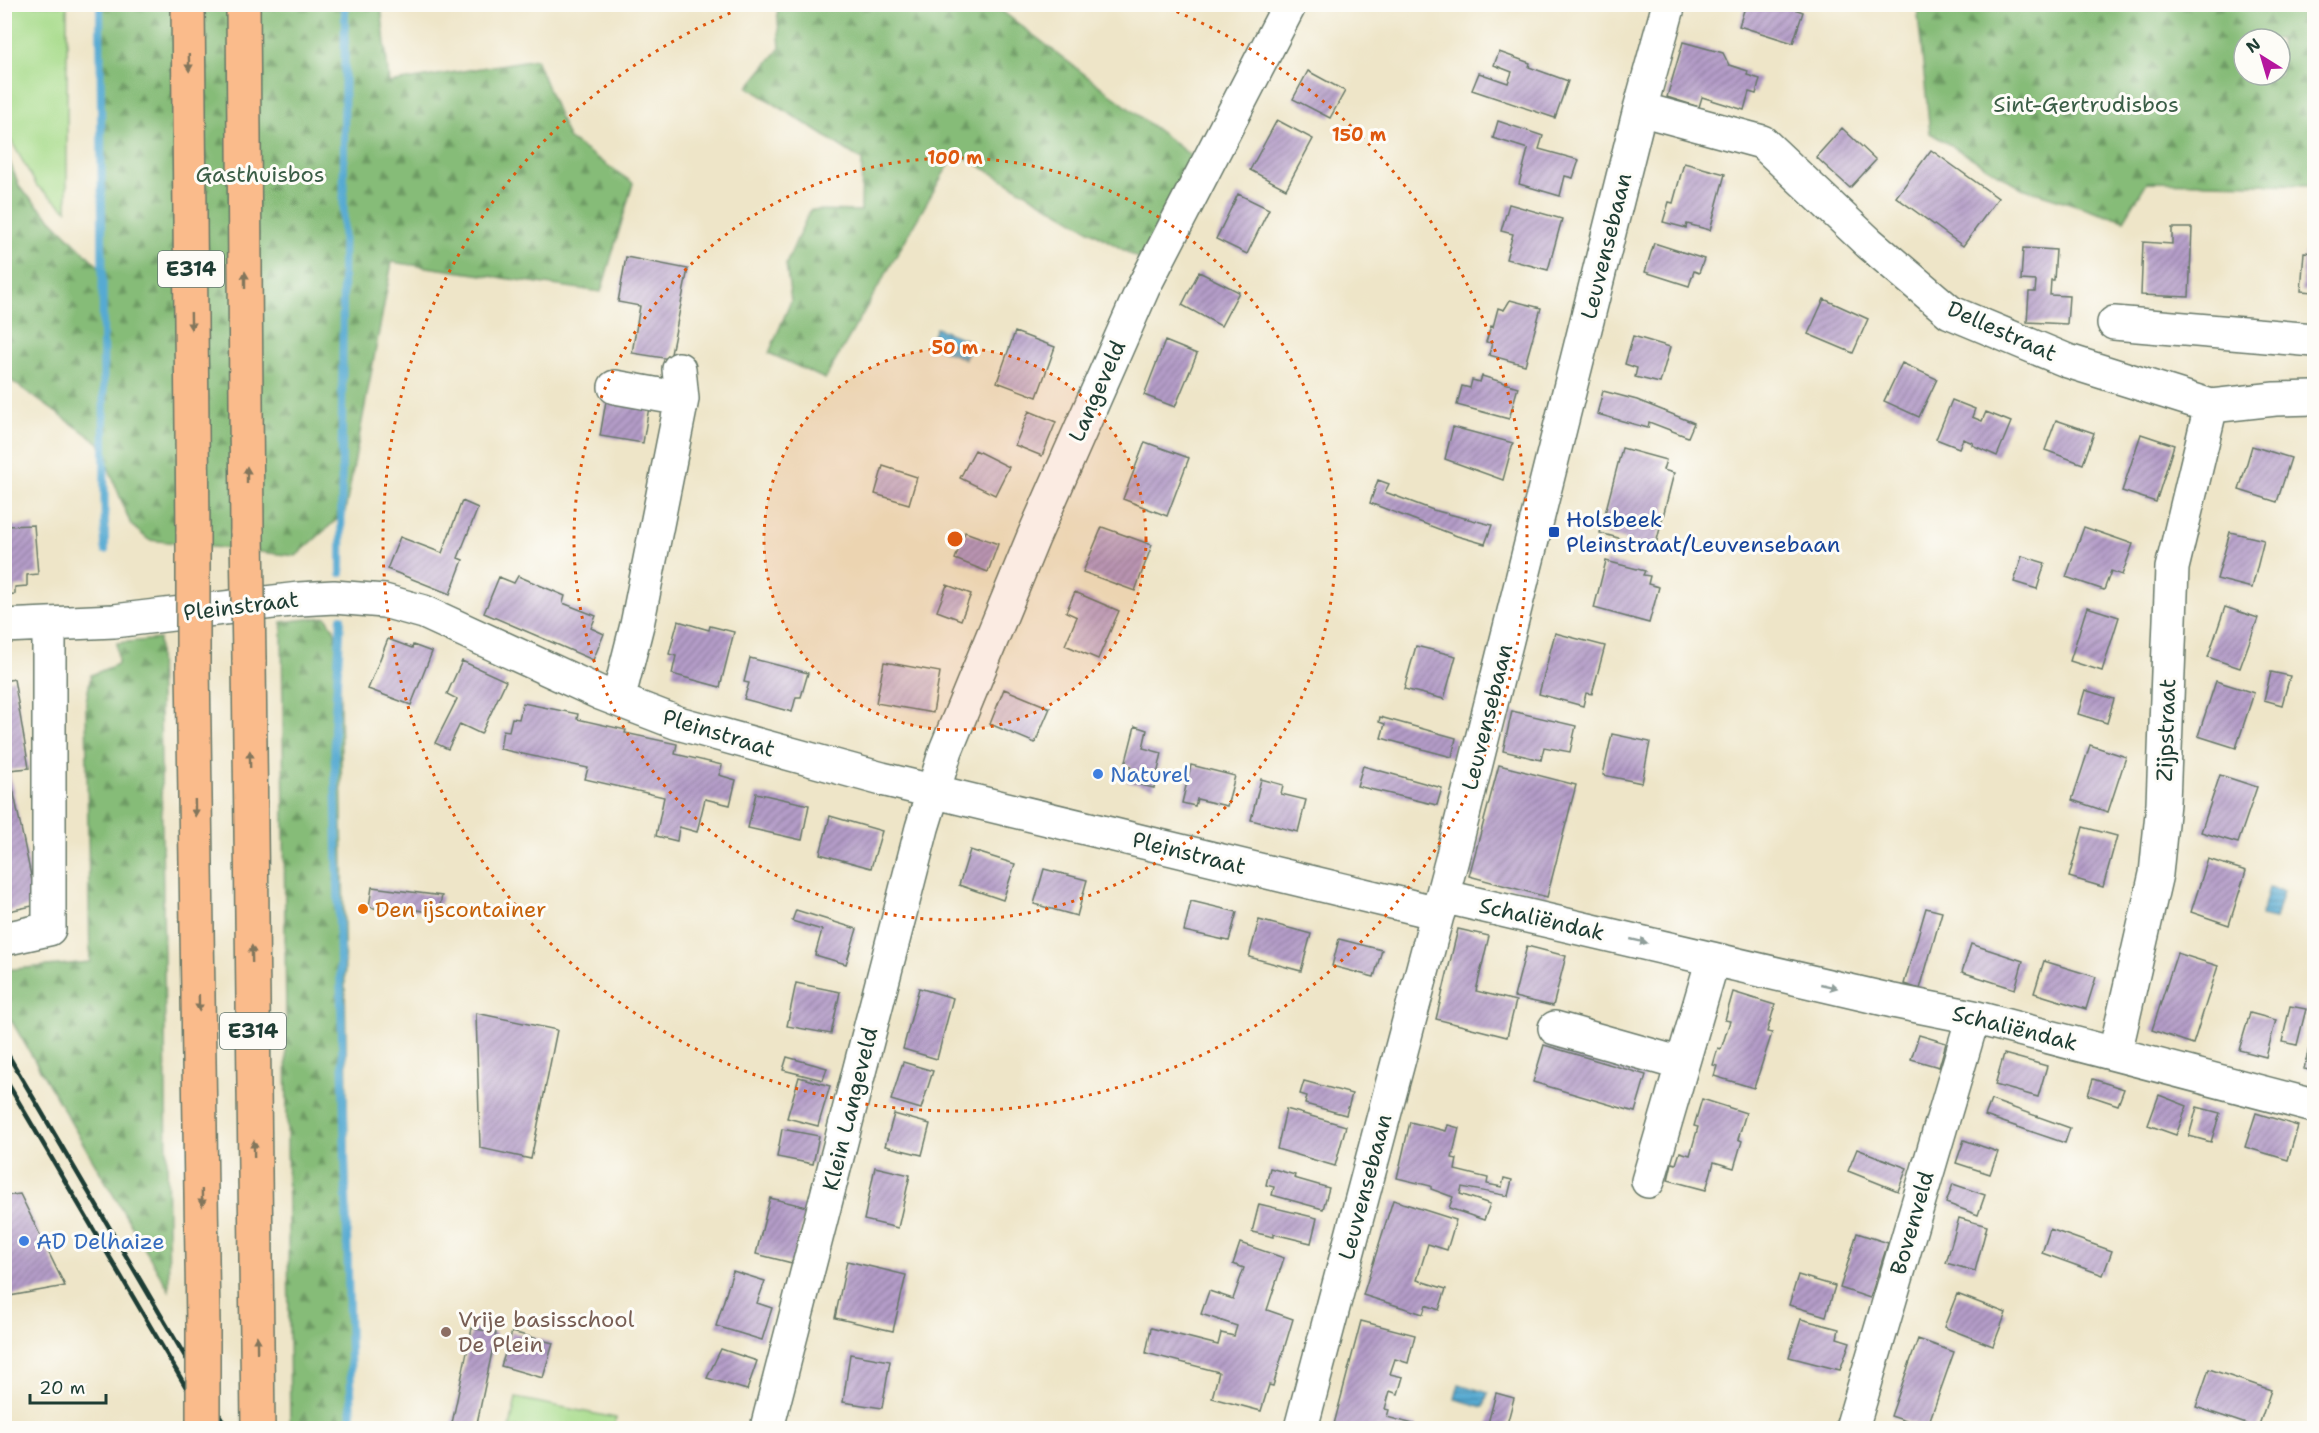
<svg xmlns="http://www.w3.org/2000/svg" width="2319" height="1433" font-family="'Shantell Sans',sans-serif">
<defs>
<pattern id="forest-firs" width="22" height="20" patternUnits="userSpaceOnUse" patternTransform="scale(1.5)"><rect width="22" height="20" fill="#86bc78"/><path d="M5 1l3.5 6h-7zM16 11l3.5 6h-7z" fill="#6d9a63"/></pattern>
<pattern id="water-rules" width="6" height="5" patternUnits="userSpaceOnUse" patternTransform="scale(1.5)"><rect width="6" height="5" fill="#57aad2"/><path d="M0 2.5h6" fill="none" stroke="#478cab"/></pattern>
<pattern id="building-hatch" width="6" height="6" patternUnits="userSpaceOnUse" patternTransform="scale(1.5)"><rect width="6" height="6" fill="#b49cc8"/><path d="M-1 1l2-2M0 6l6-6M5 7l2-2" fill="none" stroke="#9280a3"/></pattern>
</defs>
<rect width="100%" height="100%" fill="#fdfcf7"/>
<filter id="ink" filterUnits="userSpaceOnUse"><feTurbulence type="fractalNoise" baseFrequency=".0167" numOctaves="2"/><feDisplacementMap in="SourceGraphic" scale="12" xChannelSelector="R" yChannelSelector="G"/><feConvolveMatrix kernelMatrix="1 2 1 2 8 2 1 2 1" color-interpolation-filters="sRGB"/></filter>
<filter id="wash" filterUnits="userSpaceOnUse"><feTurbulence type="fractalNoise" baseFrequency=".008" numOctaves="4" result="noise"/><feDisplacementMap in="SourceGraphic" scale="24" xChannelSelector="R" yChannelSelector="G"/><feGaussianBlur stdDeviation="1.35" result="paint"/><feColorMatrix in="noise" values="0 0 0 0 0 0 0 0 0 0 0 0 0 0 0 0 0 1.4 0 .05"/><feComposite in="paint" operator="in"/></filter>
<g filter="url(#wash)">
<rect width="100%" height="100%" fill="#eee5c8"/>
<path fill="#a8dc8c" stroke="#648c60" stroke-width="1.5" d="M4 5H67V210L37 186 5 130Z
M516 1398 616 1418 614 1428H510Z"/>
<path fill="url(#forest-firs)" stroke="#527c56" stroke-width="1.5" fill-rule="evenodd" d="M100 5H381L389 83 536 59 568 138 633 183 601 292 392 262 345 512 296 556 149 540 131 525 99 443 5 376V150L20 188 103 271Z
M777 5H994L1199 162 1144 262 956 152 825 379 769 353 791 301 786 264 810 210 861 211 862 160 748 87 780 48Z
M1917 5H2314V185L2147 182 2124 220 2022 188 1930 133ZM2244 39H2280V75H2244Z
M326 617 334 629 339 650 353 1428H290L282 622Z
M159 639 169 1290 4 1008 5 970 90 962 86 702 91 675 118 664 117 643Z"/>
<path fill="url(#water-rules)" stroke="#3b7483" stroke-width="1.5" d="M936 328 972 342 965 359 929 345Z
M2269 888 2283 891 2275 919 2261 916Z
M1459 1384 1488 1393 1484 1407 1455 1399Z"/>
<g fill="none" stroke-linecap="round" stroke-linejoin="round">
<path stroke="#57aad2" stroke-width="8" d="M100 4 105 550
M341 573 345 4
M341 618 334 729 352 1428"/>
</g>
<g id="blocks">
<path fill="url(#building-hatch)" d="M1746 4H1780L1803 12 1793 43 1739 26Z
M1683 42 1723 53 1729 65 1748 71 1747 75 1760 79 1756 94 1749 92 1744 110 1702 97 1699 107 1667 97Z
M1499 52 1530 63 1529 67 1568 81 1555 118 1472 90 1479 73 1508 83 1512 72 1494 65Z
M1308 71 1345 91 1330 118 1293 99Z
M1277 120 1313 139 1286 189 1250 170Z
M1498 121 1543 136 1539 149 1579 160 1573 178 1565 176 1560 196 1519 184 1528 149 1493 138Z
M1842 128 1876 160 1850 188 1816 157Z
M1931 150 1998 198 1963 246 1896 197Z
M1684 163 1725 174 1710 230 1687 224 1686 228 1663 222 1669 202 1673 203Z
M1238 194 1269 209 1247 254 1216 239Z
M1509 204 1562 219 1548 270 1506 259 1513 234 1501 231Z
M2172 228H2192L2189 297 2141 295 2143 242 2172 244Z
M1654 243 1704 259 1699 273 1694 271 1689 286 1645 272Z
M2023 248 2056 250 2054 280H2051L2050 295 2069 296 2067 324 2027 322 2029 292H2035L2036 281 2021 280Z
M2304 252 2314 253V292L2301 291Z
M626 257 688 269 670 359 632 353 640 306 618 302Z
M1199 272 1239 292 1221 326 1182 305Z
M1824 299 1868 319 1853 353 1808 334Z
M1510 300 1541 308 1525 365 1489 355 1492 343 1486 342 1491 326 1493 327 1498 308 1504 310Z
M1015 332 1055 347 1037 397 997 382Z
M1633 336 1670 347 1660 383 1635 377 1637 368 1625 364Z
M1165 341 1197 354 1175 407 1144 395Z
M1902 363 1937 379 1919 417 1884 401Z
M1482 376 1518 387 1509 419 1457 405 1462 386 1470 388 1472 380 1480 382Z
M1603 391 1637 400 1694 423 1688 437 1649 422 1648 428 1597 414Z
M607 395 650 401 643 443 600 436Z
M1952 400 1975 409 1972 417 1982 421 1986 412 2011 422 1997 456 1972 445 1973 443 1963 439 1959 448 1936 439Z
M1029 411 1056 422 1042 456 1015 445Z
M2056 420 2094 433 2083 464 2045 450Z
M1453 427 1513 443 1503 480 1445 459Z
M2141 434 2174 445 2156 502 2122 491Z
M1145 442 1189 458 1167 516 1123 499Z
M2252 446 2291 458 2277 502 2239 490Z
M1622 448 1666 460 1663 470 1674 473 1655 548 1600 533Z
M975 450 1009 467 995 495 960 478Z
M883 466 917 477 909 504 875 494Z
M1378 480 1389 484 1385 492 1433 510 1492 525 1485 544 1457 536 1370 503Z
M462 501 478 508 458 558 463 560 450 594 387 569 400 537 442 553Z
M34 525 38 574 27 575V586L15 587V594L4 595V526Z
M1102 527 1152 545 1135 591 1083 572Z
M2084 527 2133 544 2122 575 2111 571 2104 590 2066 577Z
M965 532 998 544 988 572 955 559Z
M2230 532 2264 540 2252 588 2217 579Z
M2022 556 2045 563 2037 589 2014 582Z
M1606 561 1645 571 1643 575 1650 576 1648 584 1659 587 1649 623 1594 608Z
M518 576 565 596 563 603 596 616 591 628 604 634 593 660 484 613 499 577 514 583Z
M947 585 971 594 961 620 937 611Z
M1075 592 1119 611 1098 659 1065 645 1077 617 1066 612Z
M2087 607 2119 617 2102 671 2070 661Z
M2225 607 2258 618 2240 668 2208 657Z
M678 621 709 630 710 626 734 632 720 687 672 674 676 656 669 654Z
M1555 633 1605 646 1592 694 1586 693 1583 706 1539 694Z
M388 639 412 648 413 645 432 652 411 705 368 689Z
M1416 646 1456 656 1444 699 1404 689Z
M750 658 808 673 801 697H796L792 712 744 699 749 683 744 682Z
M462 661 506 681 481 734 460 724 448 749 435 743 457 699 447 694Z
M884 662 940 672 933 713 876 703Z
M2271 672 2290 676 2282 705 2264 700Z
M14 679 29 768 9 770 37 905 4 912V681Z
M2216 681 2254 693 2236 748 2198 736Z
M1004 689 1050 708 1035 743 990 724Z
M2085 690 2114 699 2107 723 2078 714Z
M523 703 578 714 577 719 626 730 625 733 677 744 675 754 722 765 719 775 736 780 730 805 705 799 697 832 679 827 677 841 656 836 664 797 585 779 588 768 500 749 503 730 509 731 512 718 519 719Z
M1512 711 1576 726 1570 752 1544 747 1541 760 1503 751Z
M1380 717 1456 738 1452 757 1381 738 1385 724 1379 722Z
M1135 726 1147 730 1143 748 1162 753 1154 788 1127 782 1131 766 1125 765Z
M1612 734 1650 742 1642 783 1603 775Z
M2090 745 2126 757 2108 812 2072 800Z
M1191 765 1235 776 1227 806 1197 799 1195 806 1182 803Z
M1499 765 1576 785 1547 897 1469 876Z
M1363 766 1442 788 1437 805 1357 786Z
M2220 775 2257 787 2238 843 2201 832Z
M1261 779 1283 785 1281 794 1306 800 1298 832 1251 820Z
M756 793 809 805 802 840 748 828Z
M830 816 882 831 871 868 820 854Z
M2083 827 2117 836 2103 887 2069 877Z
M970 850 1015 864 1003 900 959 885Z
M2208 859 2246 871 2229 925 2191 912Z
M1044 869 1087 880 1077 916 1034 904Z
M372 887 442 896 438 914 400 907 399 913 369 907Z
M1191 901 1237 912 1229 941 1184 931Z
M1926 908 1942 912 1920 989 1904 984Z
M796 910 857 929 846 964 815 955 822 930 792 921Z
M1259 920 1311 934 1301 971 1249 957Z
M1458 929 1489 936 1476 991 1516 1001 1507 1037 1436 1019Z
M1339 939 1382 950 1374 977 1332 966Z
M1971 944 2023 961 2015 989 1962 972Z
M1527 946 1566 956 1553 1006 1514 997Z
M2177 953 2218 966 2193 1044 2152 1030Z
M2044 961 2096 977 2086 1009 2034 993Z
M796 983 840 992 831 1034 787 1026Z
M919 988 953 998 937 1059 903 1049Z
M1733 992 1775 1005 1767 1032 1772 1033 1754 1088 1714 1076 1717 1066 1713 1065 1718 1048 1721 1049 1730 1021 1725 1020Z
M2290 1006 2306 1009 2297 1045 2282 1042Z
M476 1013 557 1030 531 1159 480 1148Z
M2250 1013 2276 1020 2266 1057 2239 1050Z
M2314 1026V1071L2304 1069Z
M1919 1035 1946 1043 1939 1067 1911 1059Z
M1544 1045 1646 1075 1635 1112 1533 1082Z
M2004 1054 2047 1066 2038 1097 1995 1085Z
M787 1057 827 1068 823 1080 783 1070Z
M903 1062 933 1071 921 1109 891 1100Z
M799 1077 830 1086 818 1126 787 1118Z
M2093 1079 2124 1089 2118 1105 2088 1095Z
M1304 1081 1352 1094 1346 1115 1305 1104 1307 1096 1300 1094Z
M2159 1095 2187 1106 2176 1135 2148 1125Z
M1702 1099 1746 1113 1738 1139 1742 1141 1734 1168 1714 1162 1706 1190 1668 1180 1672 1163 1676 1164 1680 1152 1690 1155 1698 1127 1694 1126Z
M1991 1100 2070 1128 2065 1143 1985 1116Z
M2197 1107 2220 1113 2211 1142 2189 1136Z
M1286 1109 1346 1126 1335 1166 1277 1149Z
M2256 1113 2298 1126 2288 1160 2245 1147Z
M894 1114 930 1124 922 1155 885 1146Z
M1410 1122 1446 1131 1448 1125 1459 1128 1452 1158 1457 1159 1455 1170 1488 1178 1487 1184 1502 1187 1504 1178 1512 1180 1508 1196 1462 1187 1460 1194 1490 1204 1484 1220 1449 1208 1453 1197 1431 1189V1186L1397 1178Z
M782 1129 819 1136 813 1164 777 1157Z
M1964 1140 1998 1152 1990 1174 1956 1163Z
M1857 1149 1907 1168 1898 1191 1848 1171Z
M875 1167 910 1175 898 1228 864 1220Z
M1270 1168 1295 1175 1294 1178 1329 1188 1323 1209 1272 1195 1274 1187 1266 1185Z
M1953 1184 1985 1195 1978 1215 1946 1203Z
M20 1194 65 1286 4 1297V1196Z
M770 1198 807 1207 792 1263 756 1254Z
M1393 1200 1456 1220 1447 1250 1428 1244 1417 1280 1446 1289 1439 1310 1426 1305 1423 1314 1363 1295Z
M1259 1204 1317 1218 1311 1243 1274 1234V1237L1252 1232Z
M1959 1218 1987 1226 1975 1271 1946 1263Z
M2050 1229 2112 1251 2103 1275 2042 1253Z
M1857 1233 1888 1243 1870 1298 1840 1288Z
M1240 1243 1284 1258 1267 1310 1293 1319 1273 1386 1269 1385 1261 1411 1212 1398 1219 1372 1146 1353 1151 1328 1218 1345 1221 1333 1234 1336 1237 1326 1201 1314 1209 1291 1233 1299 1244 1268 1233 1264Z
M847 1261 906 1275 893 1331 835 1318Z
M733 1271 765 1281 757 1303 772 1308 762 1340 716 1326Z
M1798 1275 1835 1286 1826 1316 1789 1305Z
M1957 1294 2006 1313 1993 1346 1944 1327Z
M1801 1319 1839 1329 1837 1338 1850 1342 1840 1370 1789 1357Z
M1361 1321 1415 1335 1408 1363 1395 1359 1390 1374 1403 1377 1398 1394 1390 1391 1385 1409 1389 1410 1387 1417 1417 1425 1416 1428H1333Z
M472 1328 496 1333 476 1428H451Z
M512 1332 553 1343 543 1378 501 1366Z
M1918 1339 1954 1352 1927 1428 1891 1416Z
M721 1349 757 1361 747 1390 707 1378Z
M850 1354 890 1361 882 1408 843 1402Z
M2209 1369 2271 1390 2258 1428 2196 1407Z
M1496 1393 1514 1398 1506 1428 1487 1427Z"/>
</g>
</g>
<g filter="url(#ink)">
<use href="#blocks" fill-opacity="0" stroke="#677868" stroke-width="1.5"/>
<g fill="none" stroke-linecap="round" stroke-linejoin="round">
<g stroke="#677868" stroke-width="36">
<path id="minor" d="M1640 109 1762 142 1869 243 1950 312 2068 361 2211 406 2275 399 2314 398
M2114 323 2314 340
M615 387 682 399
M4 626 114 621 299 599 334 597 384 601 424 612 600 693 678 723 882 779 1438 913
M618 700 637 625 682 399 679 369
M1442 896 1893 1001 1973 1017 2314 1106
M4 939 49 929V624
M1555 1028 1682 1064
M2115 1053 2156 874 2163 803 2172 568 2211 406
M1648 1181 1713 959
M767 1428 922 828 946 750 1033 538 1143 288 1290 4
M1301 1428 1452 859 1640 109 1669 4
M1852 1428 1973 1017"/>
</g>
<g stroke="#677868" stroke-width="36">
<path id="highway" d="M188 4 193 534
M243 4 247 533
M249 660 258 1428
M193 665 203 1325"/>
</g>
<use href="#minor" stroke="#fff" stroke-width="33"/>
<use href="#highway" stroke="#fabb8b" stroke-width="33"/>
<path stroke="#1f3d34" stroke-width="4.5" d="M4 1048 227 1428
M4 1077 210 1428"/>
<g stroke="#677868" stroke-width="36" stroke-linecap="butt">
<path id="highway-bridge" d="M247 533 249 660
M193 665V534
M203 1428V1325"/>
</g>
<use href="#highway-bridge" stroke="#fabb8b" stroke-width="33"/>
</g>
<defs><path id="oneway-solid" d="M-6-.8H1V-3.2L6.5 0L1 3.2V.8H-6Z" transform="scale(1.5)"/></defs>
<g fill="#82765b">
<use href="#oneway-solid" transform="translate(189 63) rotate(89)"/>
<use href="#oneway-solid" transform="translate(245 280) rotate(-90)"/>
<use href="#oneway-solid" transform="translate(191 321) rotate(89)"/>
<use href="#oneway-solid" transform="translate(247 475) rotate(-90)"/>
<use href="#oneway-solid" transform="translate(250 759) rotate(-91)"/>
<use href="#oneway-solid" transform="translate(195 808) rotate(89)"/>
<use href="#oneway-solid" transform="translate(252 954) rotate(-91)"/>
<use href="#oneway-solid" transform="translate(199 1003) rotate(89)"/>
<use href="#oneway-solid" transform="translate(254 1149) rotate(-91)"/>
<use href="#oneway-solid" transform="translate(202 1198) rotate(89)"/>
<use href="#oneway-solid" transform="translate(257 1344) rotate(-91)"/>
</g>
<g fill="#8f9e9a">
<use href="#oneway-solid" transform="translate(1639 941) rotate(13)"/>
<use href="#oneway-solid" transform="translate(1829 986) rotate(13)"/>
</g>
</g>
<circle cx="955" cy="539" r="191" fill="#de580e" fill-opacity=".12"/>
<g fill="none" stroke="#de580e" stroke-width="3" stroke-dasharray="3 6">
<circle cx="955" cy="539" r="191"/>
<circle cx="955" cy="539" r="381"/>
<path d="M1160 5A572 572 0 1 1 750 5"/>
</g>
<rect fill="#1a4fb4" stroke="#fdfcf7" stroke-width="2" x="1548" y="526" width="12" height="12" rx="3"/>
<g fill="#3f7fe0" stroke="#fdfcf7" stroke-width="2">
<circle cx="1098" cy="774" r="6"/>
<circle cx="24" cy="1241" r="6"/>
</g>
<circle fill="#e8710a" stroke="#fdfcf7" stroke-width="2" cx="363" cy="909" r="6"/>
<circle fill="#8d6e63" stroke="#fdfcf7" stroke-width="2" cx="446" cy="1332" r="6"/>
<g text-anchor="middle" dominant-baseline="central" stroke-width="6" stroke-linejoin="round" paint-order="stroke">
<g fill="#fdfcf7" stroke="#62766e" stroke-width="1.5">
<rect x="158" y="251" width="66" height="36" rx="4.5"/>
<rect x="220" y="1013" width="66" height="36" rx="4.5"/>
</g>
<g font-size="21" font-weight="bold" fill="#1f3d34">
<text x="191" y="269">E314</text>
<text x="253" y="1031">E314</text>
</g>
<g font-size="22" fill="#3a5d46" stroke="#fdfcf7">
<text x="2086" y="104">Sint-Gertrudisbos</text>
<text x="260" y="174">Gasthuisbos</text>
</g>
<g font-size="22" fill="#1f3d34" stroke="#fdfcf7">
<text transform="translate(1606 246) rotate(-76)">Leuvensebaan</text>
<text transform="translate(2002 331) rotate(24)">Dellestraat</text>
<text transform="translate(1097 391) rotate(-66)">Langeveld</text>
<text transform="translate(241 606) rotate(-7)">Pleinstraat</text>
<text transform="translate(1487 717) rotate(-76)">Leuvensebaan</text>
<text transform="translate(2166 730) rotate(-88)">Zijpstraat</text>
<text transform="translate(719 733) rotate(17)">Pleinstraat</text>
<text transform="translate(1189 853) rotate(14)">Pleinstraat</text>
<text transform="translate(1542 919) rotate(13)">Schaliëndak</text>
<text transform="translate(2015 1028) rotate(14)">Schaliëndak</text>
<text transform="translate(850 1109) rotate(-76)">Klein Langeveld</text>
<text transform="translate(1365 1187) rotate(-75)">Leuvensebaan</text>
<text transform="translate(1912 1223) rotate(-74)">Bovenveld</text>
</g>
<g font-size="22" fill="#164399" stroke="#fdfcf7" text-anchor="start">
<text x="1566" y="519">Holsbeek<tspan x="1566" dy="25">Pleinstraat/Leuvensebaan</tspan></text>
</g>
<g font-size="22" fill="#366cbe" stroke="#fdfcf7" text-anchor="start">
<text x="1110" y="774">Naturel</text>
<text x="36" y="1241">AD Delhaize</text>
</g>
<g font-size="22" fill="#c56008" stroke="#fdfcf7" text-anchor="start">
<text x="375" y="909">Den ijscontainer</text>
</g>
<g font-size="22" fill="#785e54" stroke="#fdfcf7" text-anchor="start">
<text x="458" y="1319">Vrije basisschool<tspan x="458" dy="25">De Plein</tspan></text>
</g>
</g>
<circle cx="955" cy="539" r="9" fill="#de580e" stroke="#fdfcf7" stroke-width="3"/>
<g font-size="18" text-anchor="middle" font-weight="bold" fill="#de580e" stroke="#fdfcf7" stroke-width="6" stroke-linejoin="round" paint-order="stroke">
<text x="1359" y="141">150 m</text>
<text x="955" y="164">100 m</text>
<text x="955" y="354">50 m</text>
</g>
<rect width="2319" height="1433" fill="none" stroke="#fdfcf7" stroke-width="24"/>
<g transform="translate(2262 57) rotate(323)"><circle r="28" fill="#fdfcf7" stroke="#a4b0a9" stroke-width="1.5"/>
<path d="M0-4.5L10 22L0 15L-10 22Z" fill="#b5179e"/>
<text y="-9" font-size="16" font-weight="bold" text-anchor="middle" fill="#1f3d34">N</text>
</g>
<path d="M30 1394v9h76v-9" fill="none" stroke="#1f3d34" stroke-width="3"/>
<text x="39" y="1394" font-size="18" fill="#1f3d34" stroke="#fdfcf7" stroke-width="4.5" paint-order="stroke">20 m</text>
</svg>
